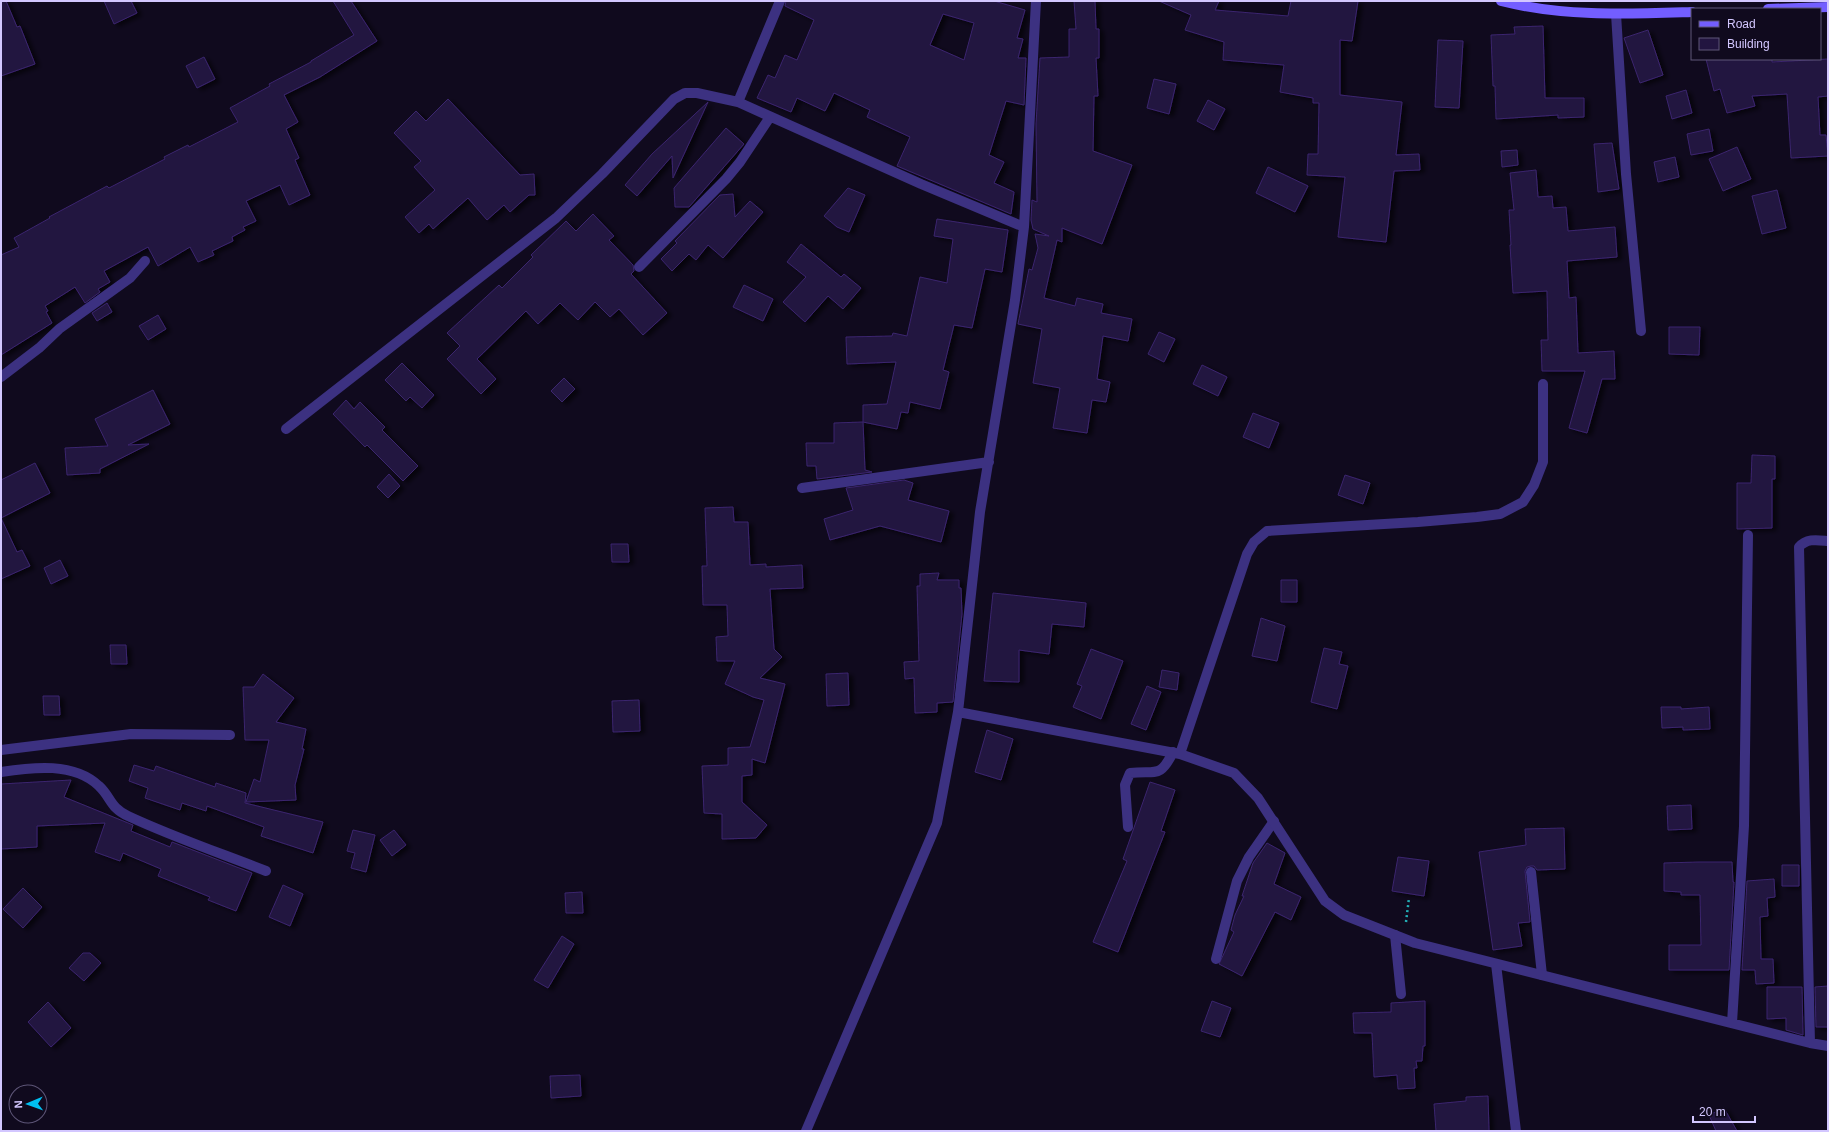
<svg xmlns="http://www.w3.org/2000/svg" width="1829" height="1132" font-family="Arial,sans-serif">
<defs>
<filter id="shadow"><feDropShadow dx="4.5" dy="2.5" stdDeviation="2" flood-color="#0009"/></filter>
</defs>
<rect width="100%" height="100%" fill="#100a1e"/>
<path fill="#221540" stroke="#3b256e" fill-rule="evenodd" filter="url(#shadow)" d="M1 1H6L17 27 20 26 35 64 1 76Z
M104 1H131L137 13 114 24Z
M333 1H351L377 41 320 77 284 95 298 122 286 129 299 158 295 160 310 195 289 205 280 185 246 201 256 221 243 227 245 230 232 237 233 241 212 251 214 255 198 262 190 247 158 266 148 247 104 271 110 282 98 289 100 292 85 303 75 287 45 306 48 311 46 312 52 323 1 355V255L19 247 14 238 50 218 49 217 107 186 109 188 165 159 164 157 188 145 189 147 238 122 230 108 270 86 269 84 311 62V61L354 35Z
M786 1H994L1025 10 1017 38 1023 39 1018 58H1026L1024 105 1006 101 989 155 1004 162 994 183 1014 192 1011 214 897 166 910 137 867 117 870 110 834 93 825 111 797 98 791 112 757 98 768 75 775 78 785 55 797 60 814 20 785 6ZM943 14 974 23 964 60 930 45Z
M1074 1H1095L1096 29H1099V58H1096L1098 96H1094L1093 151 1132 165 1102 244 1062 228V242L1057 240 1044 298 1075 306 1077 298 1103 304 1101 313 1132 319 1128 341 1103 336 1097 379 1110 382 1106 402 1092 400 1087 433 1053 428 1060 388 1033 383 1042 329 1018 324 1029 269 1032 270 1038 248 1035 234 1049 236 1033 229 1031 220 1032 200 1037 202 1036 124 1040 58 1069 57V29H1076Z
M1159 1H1219L1215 10 1288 16 1291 1H1358L1352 41 1340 40V95L1402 102 1396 155 1419 154 1420 170 1394 171 1386 242 1338 237 1345 177 1307 175 1308 154H1318L1319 103H1313V98L1280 92 1284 65 1223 60 1224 42 1185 30 1191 15Z
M1543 26 1545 98H1584V117L1558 118V115L1496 119 1495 86H1493L1491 35 1515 34 1514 27Z
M1648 30 1663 75 1640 83 1624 38Z
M1438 40 1463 41 1459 108 1435 107Z
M204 57 215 79 197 88 186 66Z
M1706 59H1772V62L1828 59V96L1818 97 1820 135H1826L1828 156 1791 158 1787 94 1752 96 1755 106 1727 113 1720 89 1714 91Z
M1154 79 1176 84 1169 114 1147 108Z
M1686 90 1692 113 1672 119 1666 96Z
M448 99 520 175 534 174 535 195H529L510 212 504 205 487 220 468 198 433 229 429 224 419 233 405 217 435 190 414 167 421 161 394 133 416 111 426 121Z
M1208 100 1225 109 1214 130 1197 121Z
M708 102 673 178 672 156 637 196 625 185 652 154Z
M726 128 744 144 689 207H675L674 188Z
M1709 129 1713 151 1691 155 1687 134Z
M1612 143 1619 189 1598 192 1594 144Z
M1737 147 1751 179 1723 191 1709 159Z
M1517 150 1518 165 1502 167 1501 151Z
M1675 157 1679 177 1658 182 1654 162Z
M1268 167 1308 186 1295 212 1256 193Z
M1536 170 1538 197 1552 196 1553 208 1566 207 1568 231 1615 227 1617 257 1567 261 1569 298 1576 297 1578 353 1614 351 1615 379H1602L1587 433 1569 428 1585 371H1542L1541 340H1548L1547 291 1513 293 1510 245H1511L1509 210H1514L1510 173Z
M848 188 865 195 849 232 837 227 824 216Z
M1777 190 1786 228 1762 234 1752 196Z
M733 194 735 217 750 201 763 212 723 258 708 245 696 260 689 254 672 271 661 259 677 243 675 241 720 195Z
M593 214 614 236 609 240 633 265 634 271 631 274 667 313 643 335 619 309 610 317 595 302 578 320 560 303 538 324 526 311 477 359 496 379 481 394 447 359 460 346 447 333 499 285 502 288 533 257 531 255 566 221 576 231Z
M937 219 1008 230 1002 272 985 269 972 328 954 325 943 370 949 372 940 409 910 402 908 413 901 412 897 429 863 422 865 470 872 472 817 479 816 466H807L806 443H834V423L863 422V405L887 404 896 362 847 364 846 337 892 336 893 333 907 336 920 277 947 283 953 239 934 236Z
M801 244 841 277 844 274 861 288 843 309 828 296 805 322 783 302 806 277 787 262Z
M744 285 773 299 763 321 733 307Z
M107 303 112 312 97 321 92 313Z
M158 315 166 329 148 340 139 326Z
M1669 327H1700L1699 355 1669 354Z
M1159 332 1175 339 1164 362 1148 354Z
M402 363 434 395 422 408 410 397 406 401 385 380Z
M1202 365 1227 377 1218 396 1193 384Z
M564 378 575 389 562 402 551 391Z
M153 390 170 424 128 445 149 444 100 469V473L67 475 65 448 108 446 95 419Z
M346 400 354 409 360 402 385 427 382 430 418 466 403 481 367 445 365 447 333 414Z
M1253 413 1279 423 1269 448 1243 437Z
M1752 455 1775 456V479H1772V528L1737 529V483H1751Z
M35 463 50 493 1 518 17 552 22 550 30 566 1 579V480Z
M389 474 400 486 388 498 377 487Z
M1345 475 1370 483 1363 504 1338 495Z
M904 480 913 483 908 500 949 511 941 542 880 526 830 540 824 519 853 510 846 488Z
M733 507 734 522H748L750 565 766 564V567L802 565 803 588 770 589 774 649 782 657 760 678 785 684 765 763 752 759V775L742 776V802L767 825 756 838 722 839V814L704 813 702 766 728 765V748L750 747 764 700 753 697 725 684 735 661H717L716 637 728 636 727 605H703L702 566H707L705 508Z
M611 544H628L629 562H612Z
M60 560 68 576 51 584 44 568Z
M939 573 937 580H959V588H961L962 614 953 702 937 703V712L915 713 914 678 905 679 904 662 919 661 917 586H920V574Z
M1281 580H1297V602H1281Z
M993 593 1086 603 1084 627 1052 624 1049 654 1019 650V682L984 681Z
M1261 618 1285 626 1277 661 1252 656Z
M110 645H126L127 664H111Z
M1324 648 1342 652 1339 664 1348 666 1337 709 1311 702Z
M1091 649 1123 661 1101 719 1073 707 1082 686 1077 684Z
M1162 670 1179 673 1177 690 1159 687Z
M848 673 849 705 827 706 826 674Z
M263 674 294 698 276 722 306 729 302 749H304L295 785 296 800 246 802 254 779 260 782 269 740H245L243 687H254Z
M1147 686 1161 692 1146 730 1131 724Z
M43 696H59L60 715H44Z
M639 700 640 731 613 732 612 701Z
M1661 707H1681V709L1709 707 1710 729 1683 730V727L1662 728Z
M987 730 1013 739 1001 780 975 772Z
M134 765 154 771 156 766 215 787 216 783 246 793 245 803 323 822 313 853 261 836 264 827 207 806 206 811 182 803 180 810 145 798 148 788 129 781Z
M71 780 64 797 133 825 131 831 170 847 172 842 252 873 236 911 208 900 210 897 158 876 161 869 123 853 120 861 95 852 105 823 37 826V847L1 849V784Z
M1150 782 1175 790 1161 831 1165 832 1118 952 1093 942 1127 861 1123 859Z
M1691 805 1692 829 1668 830 1667 806Z
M1564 828 1565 869 1537 870 1534 866H1531L1527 867 1525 871 1530 922 1518 923 1522 946 1493 950 1479 852 1526 845 1525 829Z
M353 830 375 835 366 872 351 868 355 853 347 851Z
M394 830 406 845 392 856 380 840Z
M1267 843 1285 853 1274 884 1301 897 1291 920 1275 912 1242 976 1219 964 1234 932 1231 930 1235 915 1244 896H1242L1253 863Z
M1398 857 1429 861 1424 896 1392 891Z
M1699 862H1732L1733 882H1734L1729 970H1669V945H1701L1700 895H1681V892L1664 891V863Z
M1782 865H1799V886H1782Z
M1774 879 1775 897 1767 898 1768 916 1760 917 1761 959H1773L1774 983 1756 984 1755 970H1742L1747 881Z
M283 885 303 894 290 926 269 917Z
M23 888 42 907 23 928 3 909Z
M582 892 583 913H566L565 893Z
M562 936 574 944 548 988 534 980Z
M83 953H90L101 963 84 981 69 968Z
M1828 986V1027H1816L1815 987Z
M1767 987H1802L1803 1035 1786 1030V1018L1767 1019Z
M1212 1001 1231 1008 1220 1037 1201 1031Z
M1425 1001V1046H1423L1422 1061H1416L1417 1068H1414L1415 1088 1398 1089 1397 1075 1374 1077 1372 1033H1354L1353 1013 1391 1012V1003Z
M48 1002 71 1028 51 1047 28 1022Z
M580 1075 581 1096 551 1098 550 1076Z
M1488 1096 1489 1131H1436L1434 1104 1466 1101V1097Z
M1724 1108 1737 1131H1716L1709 1115Z"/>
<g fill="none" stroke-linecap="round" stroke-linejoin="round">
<path stroke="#23b0b7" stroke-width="2.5" stroke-dasharray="2 3" stroke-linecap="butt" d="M1406 922 1409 898"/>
<path stroke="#3c3181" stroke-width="10" d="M1128 827 1125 785 1130 773C1156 770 1160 779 1173 752
M1531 872 1542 975
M1395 935 1401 994
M1216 959 1237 881 1249 857 1274 821"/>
<path stroke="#3c3181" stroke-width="10" d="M780 1 738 102 921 184 1024 227
M1616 14 1626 174 1641 331
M639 267 726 179 740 162 770 117
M1 377 39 348 59 329 130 278 145 261
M286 429 556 218 602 174 674 99 685 93H697L738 102
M802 488 989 462
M958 712 1180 754 1234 773 1258 798 1325 901 1344 915 1415 943 1810 1043 1828 1046
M1 750 131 734 230 735
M1180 754 1247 554 1254 542 1267 531 1418 522 1477 517 1500 514 1523 502 1534 485 1543 462V384
M1 772C33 767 74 762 99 786 111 797 110 808 128 816 173 837 220 853 266 871
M1496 964 1516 1131
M1732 1023 1744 826 1748 535
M1810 1043 1799 547C1807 538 1817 540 1828 541
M806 1131 937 823 958 712 980 512 1015 300 1024 227 1036 1"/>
<path stroke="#735eff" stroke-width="10" d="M1501 1C1564 17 1628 14 1692 12
M1768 9 1828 7"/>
</g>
<rect width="1829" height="1132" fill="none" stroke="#d3c7ff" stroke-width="4"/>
<rect x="1691" y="8" width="130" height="52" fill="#100a1e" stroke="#5e5678"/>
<rect x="1699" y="21" width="20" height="6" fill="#735eff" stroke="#5e5678"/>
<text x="1727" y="28" font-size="12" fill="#d3c7ff">Road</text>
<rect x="1699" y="38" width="20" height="12" fill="#221540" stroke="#5e5678"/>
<text x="1727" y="48" font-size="12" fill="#d3c7ff">Building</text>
<g transform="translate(28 1104) rotate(268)"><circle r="19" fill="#100a1e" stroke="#5e5678"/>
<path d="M0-3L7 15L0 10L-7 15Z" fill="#00c0f2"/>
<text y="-6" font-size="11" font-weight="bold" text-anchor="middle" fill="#d3c7ff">N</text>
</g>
<path d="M1693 1116v6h62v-6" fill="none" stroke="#d3c7ff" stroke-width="2"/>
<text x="1699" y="1116" font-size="12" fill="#d3c7ff" stroke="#100a1e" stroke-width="3" paint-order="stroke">20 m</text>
</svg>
